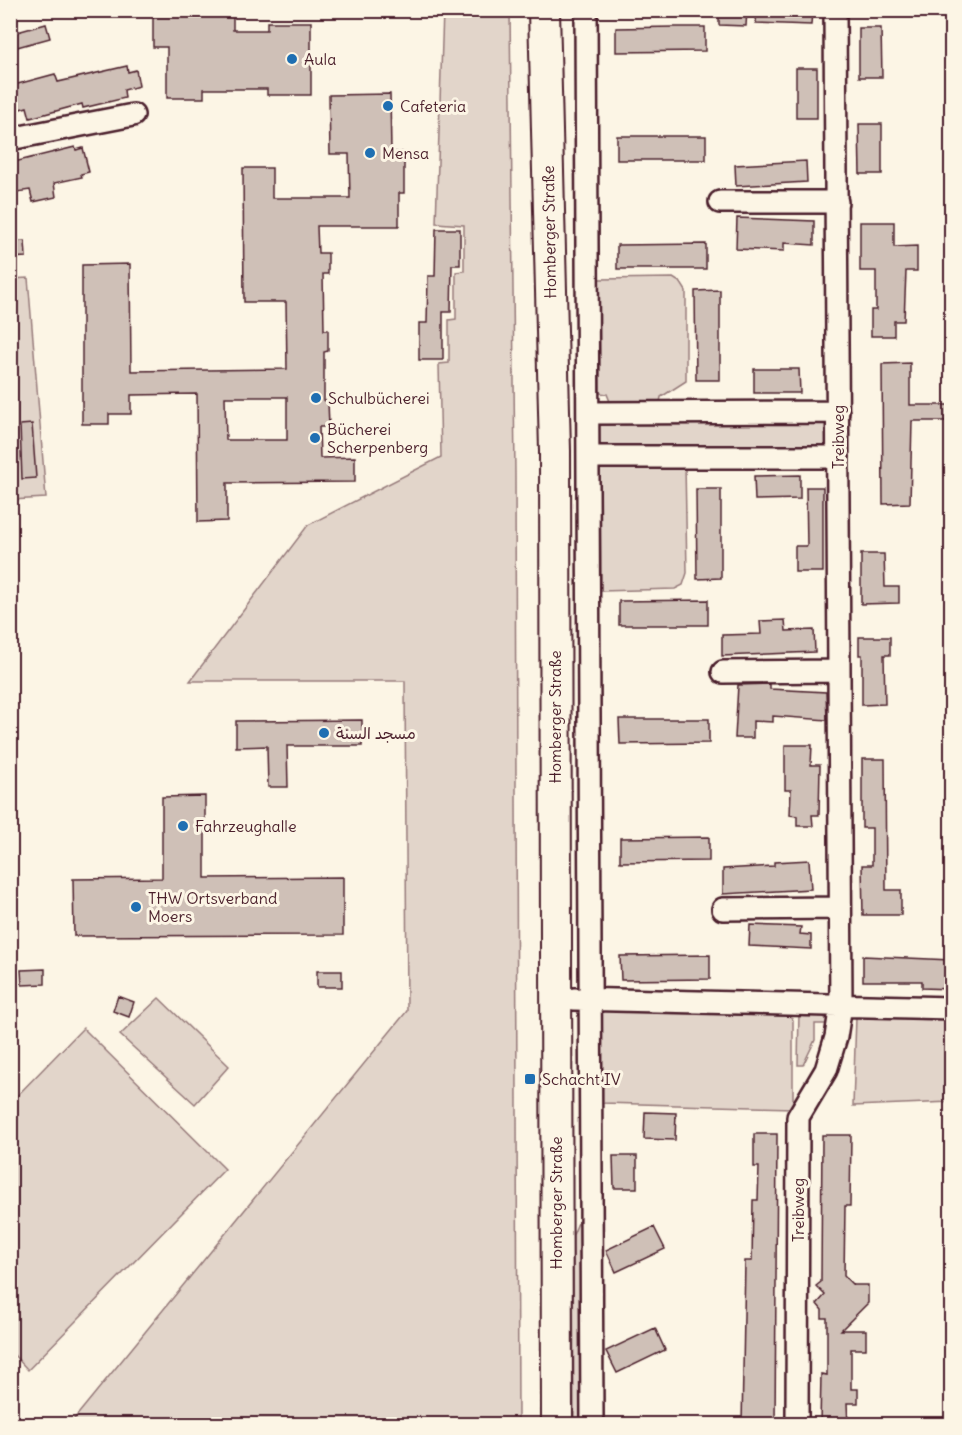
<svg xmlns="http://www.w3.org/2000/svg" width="962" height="1435" font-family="Delius,'Playpen Sans Arabic',sans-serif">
<rect width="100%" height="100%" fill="#fcf5e5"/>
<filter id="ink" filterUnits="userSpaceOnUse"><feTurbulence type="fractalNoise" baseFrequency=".0167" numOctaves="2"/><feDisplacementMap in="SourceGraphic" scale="12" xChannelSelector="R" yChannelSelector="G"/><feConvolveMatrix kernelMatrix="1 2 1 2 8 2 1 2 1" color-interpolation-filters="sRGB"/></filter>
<g filter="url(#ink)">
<path fill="#e2d5ca" stroke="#967a7a" stroke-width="1.5" d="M443 11H510L515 474 518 1424H70L407 1011 405 681H190L308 525 441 457 439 364 449 363V320L456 319V272L464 271V225L436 223Z
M28 278 46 498 11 500V279Z
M673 278 681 283 686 291V381L661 397 659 407 611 404 607 394 600 393 599 279Z
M824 420C832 429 831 440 823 449L599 448V423Z
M685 465 687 573 683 585 675 589 601 591 600 466Z
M159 998 229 1066 195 1104 120 1035Z
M602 1009 788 1012 793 1020V1108L602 1103Z
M799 1012 821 1014 831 1024H815V1040L803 1065H798Z
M856 1017 951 1018V1102L853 1106Z
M83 1028 225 1169 28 1370 11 1352V1102Z
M582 1213 583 1424H574L573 1235Z"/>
<path fill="#cfc0b7" stroke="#4a1f2b" stroke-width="1.5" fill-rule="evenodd" d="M153 10H233V30H267V22H311V95H267V89H204V98H167V47H153Z
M719 10H747L746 26 719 25Z
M757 10H812L811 25 756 23Z
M46 24 50 38 10 49V34Z
M674 27H705V51L616 52V28Z
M859 28H881L882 77H859Z
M127 66 128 72 136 70 139 86 124 90 125 98 83 108 82 104 30 118 27 107 10 112V86L55 74 58 82Z
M796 68H817V118H796Z
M390 94 391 152H404V193H399V226H317L318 253H328V274H323L324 330H328V351L324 352V401H328L329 427H319L320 458 355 457V482L227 483V521L198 522 197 394 131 395V414H109V424H82V265L130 264 131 371 287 369 286 302H244L243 168H272V198H350L349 154H330L329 95ZM225 397H287V440H226Z
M859 124H882V174H860Z
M617 136H706V160H617Z
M75 147 76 150 83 148 89 172 81 174 82 177 54 183 56 197 33 202 30 190 10 193V163Z
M806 161 807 182 736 186 735 165Z
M737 218 814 221V245L784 243V251L736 249Z
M860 222H894V247L917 246V271H906L904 321H894V336H871V310H876V271H860Z
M436 229H460V265H452L451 312H443V360H419V323H427L428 276H435Z
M25 241 26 257 10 258V242Z
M706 244V269H617V245Z
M720 290V380H696L695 291Z
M910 363V405H951V421H912L910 503 883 504 882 364Z
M754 369H799L800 393H754Z
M32 424 36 478 22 479 20 425Z
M800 475V499L755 500 754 476Z
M806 487H823V572H795V546H807Z
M696 489H721V578L697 579Z
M861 554H884L885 587H899V603L861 604Z
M708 600V625H619V601Z
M785 620 786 631 814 630 815 652 722 656V635L761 634 760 621Z
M859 637H890V655H884L885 704 862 705V655H859Z
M770 684V689L826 692 827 720 773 716V722L753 721V738H735L738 685Z
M619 719H709V743L620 744Z
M362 720V746H287L288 787H268L267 746 236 747V721Z
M785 745H812L811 765H820L819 815H812L813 826H797V816L790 815 791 790H785Z
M862 759H885L886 890H901V915H863L862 865H872V828H862Z
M205 796V878L343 877V935L74 936 73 879 162 878V797Z
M709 837V861L620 862V838Z
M809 860 811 889 723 894V869L774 866V862Z
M750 925 801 927 800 934 811 935V949L749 946Z
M710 955V979L621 980 620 956Z
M863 956 951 960V989L922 988V981H863Z
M45 969V984L22 985 21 970Z
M317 971H342V987H317Z
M118 996 134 1002 129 1017 113 1011Z
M645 1112 676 1113 675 1140 644 1139Z
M754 1134H777L775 1425H742L745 1261H752L753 1200H758L759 1167H754Z
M822 1135H851L850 1206H845L844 1276 853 1285H868V1303L841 1330H866V1349H851V1389H858V1403H847L848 1425H820L821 1374 827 1375V1318H822V1310L817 1304 825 1295 816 1286 821 1282Z
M613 1156H637V1188H614Z
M654 1227 665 1249 616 1272 606 1250Z
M655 1328 665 1350 617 1373 606 1351Z"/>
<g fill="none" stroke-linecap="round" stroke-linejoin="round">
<g stroke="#4a1f2b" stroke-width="26">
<path id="minor" d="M586 10 592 1424
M10 139 133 115
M720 202H837
M589 413 838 412
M589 457H838
M723 672 839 671
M723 909 840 908
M574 999 952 1008
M797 1424 798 1117 826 1070 836 1037 841 1005 835 10"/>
</g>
<g stroke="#4a1f2b" stroke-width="34">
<path id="secondary" d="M544 10 555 451 557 1424"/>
</g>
<use href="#minor" stroke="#fcf5e5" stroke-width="21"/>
<use href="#secondary" stroke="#fcf5e5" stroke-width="30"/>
</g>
</g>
<g fill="#1f6fb2" stroke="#fcf5e5" stroke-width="2">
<circle cx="292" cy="59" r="6"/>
<circle cx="388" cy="106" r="6"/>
<circle cx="370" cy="153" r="6"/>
<circle cx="316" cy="398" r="6"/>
<circle cx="315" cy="438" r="6"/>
<circle cx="324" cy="733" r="6"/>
<circle cx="183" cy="826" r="6"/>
<circle cx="136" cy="907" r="6"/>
<rect x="524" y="1073" width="12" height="12" rx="3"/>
</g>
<g text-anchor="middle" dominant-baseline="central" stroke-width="6" stroke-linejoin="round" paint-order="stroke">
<g font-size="16" fill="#4a1f2b" stroke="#fcf5e5" text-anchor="start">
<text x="304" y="59">Aula</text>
<text x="400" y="106">Cafeteria</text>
<text x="382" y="153">Mensa</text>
<text x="328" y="398">Schulbücherei</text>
<text x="327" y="429">Bücherei<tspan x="327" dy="18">Scherpenberg</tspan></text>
<text x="336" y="733">مسجد السنة</text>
<text x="195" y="826">Fahrzeughalle</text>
<text x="148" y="898">THW Ortsverband<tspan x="148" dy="18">Moers</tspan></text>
<text x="542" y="1079">Schacht IV</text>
</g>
<g font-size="16" fill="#4a1f2b" stroke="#fcf5e5">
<text transform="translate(549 232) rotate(-91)">Homberger Straße</text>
<text transform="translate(838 437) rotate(-90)">Treibweg</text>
<text transform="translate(555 717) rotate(-90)">Homberger Straße</text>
<text transform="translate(556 1203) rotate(-90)">Homberger Straße</text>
<text transform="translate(798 1210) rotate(-90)">Treibweg</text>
</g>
</g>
<rect width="962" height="1435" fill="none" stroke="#fcf5e5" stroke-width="36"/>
<rect x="18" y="18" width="926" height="1399" fill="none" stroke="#4a1f2b" stroke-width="2" filter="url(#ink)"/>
</svg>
